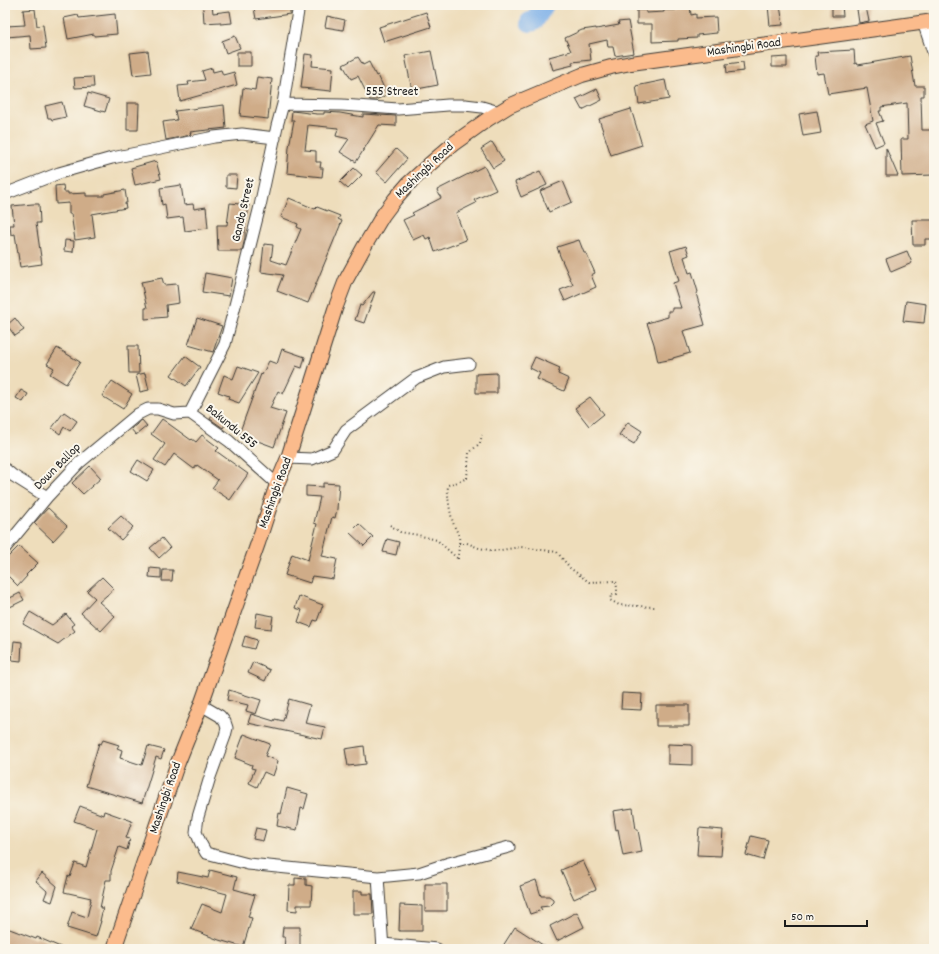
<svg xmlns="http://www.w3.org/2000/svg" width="939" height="954" font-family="Dekko,sans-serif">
<rect width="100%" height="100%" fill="#fbf7ec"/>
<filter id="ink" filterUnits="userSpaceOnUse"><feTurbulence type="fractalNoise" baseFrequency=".025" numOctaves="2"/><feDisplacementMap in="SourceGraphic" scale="8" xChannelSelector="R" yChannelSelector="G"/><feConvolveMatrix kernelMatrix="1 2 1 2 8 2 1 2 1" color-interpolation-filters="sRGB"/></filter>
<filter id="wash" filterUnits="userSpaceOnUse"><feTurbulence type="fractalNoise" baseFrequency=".012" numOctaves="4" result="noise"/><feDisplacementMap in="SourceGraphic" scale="16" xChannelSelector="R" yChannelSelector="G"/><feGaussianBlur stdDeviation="0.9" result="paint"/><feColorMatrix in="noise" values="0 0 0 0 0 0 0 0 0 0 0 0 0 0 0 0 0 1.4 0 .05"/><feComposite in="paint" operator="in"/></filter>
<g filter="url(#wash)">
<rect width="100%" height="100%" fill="#edb"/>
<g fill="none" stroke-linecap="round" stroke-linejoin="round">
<path stroke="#7bafe8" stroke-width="20" d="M530 22 534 21 544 5"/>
</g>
<g id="blocks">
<path fill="#cfac88" d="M212 5 213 13 230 11 232 23 220 24V22L204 23 203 6Z
M266 5H290V14L256 19 254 8 266 6Z
M675 5H690L691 15 696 14V18L716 17 717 33 697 35V38L678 39V41L652 42V24H637V10H646V13L664 12V10H676Z
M768 5H780L783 25 770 26Z
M832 5H842L843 16H832Z
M866 7 869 21 859 23 857 9Z
M35 9 37 26 43 25 46 48 31 49 30 35 7 37 6 26 25 25 23 10Z
M426 12 431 27 384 42 379 27Z
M115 14 117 34 94 36V34L68 39 64 18 78 15 79 18Z
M327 16 345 20 343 30 325 27Z
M628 21 634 53 615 56 613 47H608L607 40 589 44 591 60 572 62 573 65 553 70 549 57 571 51 565 38 582 30 596 28V29L619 25 618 22Z
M235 36 240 48 226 53 222 41Z
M854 50 855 64 857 63 858 65 910 56 915 86H924V96H921L922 130H934V175L902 176 901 139H908L907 103 881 107V111H879L883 121 876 123 884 143 875 147 865 124 873 121 867 88 828 94 824 73 817 74 815 56H818L817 52Z
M148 51 151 73 133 75 130 53Z
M431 51 438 85 412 90 405 56Z
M237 52H251V66H237Z
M305 54 313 55 312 66 333 68 331 91 301 88Z
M358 57 363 65 369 62 376 76 378 75 387 95 375 100H370L358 76 351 79 343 65Z
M787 57V67H772V58Z
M743 62 744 71 727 73 726 64Z
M212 68 213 72 221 70 223 75 234 72 237 85 180 101 178 86 189 85 188 82 205 80 202 71Z
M93 77 94 87 75 88 74 78Z
M257 77 272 79 268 119 240 116 243 88 255 90Z
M665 80 669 99 639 104 636 86Z
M597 89 602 100 582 110 576 99Z
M88 93 109 99 105 112 84 106Z
M62 102 66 117 52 120 51 118H48L45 106Z
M127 103H139L138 130H127Z
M224 105 226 128 190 132 191 135 166 140 163 122 177 120 175 111Z
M631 109 642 145 611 155 599 119Z
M292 111 317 114H324V112L340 113 363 117V114L396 116V126L379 125 356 162 340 152 349 139 336 136 338 128 308 125 305 150 316 151V162H321L320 168H323L322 177 287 173 289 147 294 120H291Z
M817 111 821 133 803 136 799 114Z
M492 142 504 161 493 168 481 149Z
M886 148 898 176H886Z
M396 149 407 159 387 182 376 172Z
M156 161 161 179 135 185 131 168Z
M484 166 496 190 474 200 476 203 456 213 466 240 435 252 430 237 426 239 424 235 413 240 403 220 414 215 412 213 441 198 437 190Z
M354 168 362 175 348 189 340 182Z
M540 171 547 185 521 197 515 182Z
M226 175H237L236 188 226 187Z
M563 181 572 202 549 212 540 191Z
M63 185 64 192H68V194L86 193V196H104V194L125 190 127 203H125L126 208 92 214 95 237 75 240 71 214H69V203L56 204 55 186Z
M181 185 184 205 193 204 194 209 206 207 208 228 185 231 183 217 167 219 165 204 162 205 160 188Z
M289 198 315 209 317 207 340 216 338 219 342 221 308 303 277 291 283 275 261 272 264 244 273 245 271 260 286 265 301 229 297 227 298 224 281 217Z
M230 203 249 205 247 218 245 217V238L242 251H218L217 225H227Z
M33 204H39L40 223H36L42 264 20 267 15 234 11 235 10 225H14L12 206Z
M912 220H934V239H925V245H913Z
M65 240 74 241 73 252 64 251Z
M579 240 584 253H586L595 273 591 275 596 287 565 301 560 290 573 285 560 256 557 247Z
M686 246 689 255 684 257 689 273 692 272 698 292 696 293 705 325 683 331 690 353 673 358V359L658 362 654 344 647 323 668 317V311H672V308H681L673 283 679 281 670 251Z
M907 251 912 263 891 272 886 259Z
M205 273 232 278 229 296 202 292Z
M162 278 164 285 177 284 179 303 166 305 167 317 145 319V308H147L141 282Z
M373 292H375L364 323 355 320 360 305 362 306Z
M906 301 926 304 924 323 903 321Z
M15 318 24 330 15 336 7 325Z
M197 318 222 326 213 352 188 345Z
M128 346H138L139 373H129Z
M57 348 80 362 66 384 50 374 54 368 47 364Z
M282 349 305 357 302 368 296 366 283 394 278 391 270 408 286 413 274 447 239 434 261 374 262 375 269 361 277 364Z
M185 356 200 367 186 386 171 375Z
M535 357 560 368 558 374 569 379 564 391 537 379 540 373 530 368Z
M238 366 258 373 239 403 228 399 229 396 218 392 224 375 233 379Z
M145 373 149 390 140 392 136 375Z
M497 373V393H476V374Z
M112 381 132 394 123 409 102 396Z
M21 390 28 394 23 402 16 398Z
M590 397 604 414 589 426 575 408Z
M215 411 228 420 223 428 210 419Z
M64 412 77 421 70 431 64 427 60 434 52 428Z
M162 419 191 440 192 439 196 442 202 435 219 448 216 451 248 474 230 500 212 488 218 480 197 465 194 469 174 454 165 467 154 460 165 444 151 434Z
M142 420 147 426 136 435 131 429Z
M628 422 642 431 634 444 619 435Z
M138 460 154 470 147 481 131 471Z
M90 466 101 478 83 494 72 483Z
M323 483 339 484 337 509 335 518 332 517 322 556 337 559 333 579 312 576 310 583 285 575 292 554 308 560 317 524 314 523 320 497 306 496V486L323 487Z
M48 508 67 526 53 541 34 523Z
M121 516 133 527 121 540 108 528Z
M359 524 373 537 364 546 350 533Z
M162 538 170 548 159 558 150 548Z
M387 539 399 542 396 555 383 552Z
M19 546 38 563 26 575 27 576 18 586 5 573V560Z
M150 568 161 569V578L149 577Z
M163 570H173L172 581H162Z
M102 577 114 589 99 602 115 616 101 631 81 613 95 598 87 591Z
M20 593 24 600 10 607 6 600Z
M299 596 323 605 317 621 314 620 311 627 298 622 302 610 295 608Z
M30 612 52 625 66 614 74 624 71 626 75 631 58 644 23 624Z
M257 613 273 616 271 629 255 627Z
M245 636 257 640 254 649 242 646Z
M14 641 22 642 21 661 12 660Z
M253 662 270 670 265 681 248 673Z
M229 690 261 700 256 714 246 711 248 705 227 700Z
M622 693 642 694 641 710 621 709Z
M289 699 310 705 305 723 325 727 322 739 248 723 251 714 274 721 275 719 283 721Z
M656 705H689V726H656Z
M244 734 270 744 265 756 278 761 273 776 264 772 257 787 249 783 255 769 251 768 252 765 235 758Z
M103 740 119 745 117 748 122 750 120 758 142 765 148 746 164 750 161 759 156 757 142 803 86 786 99 743 101 744Z
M668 744 692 745V765L668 764Z
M364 746 366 764 348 766 345 749Z
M287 788 308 794 304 809 301 808 297 830 277 826 279 813 281 814Z
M80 806 103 815 104 811 132 821 126 838 130 839 127 850 119 847 111 871V880H106L100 908H103L100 921H101L96 937 67 928 72 912 87 917 91 900H90L91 898 64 892 68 876 70 877 75 863 86 867 97 829 74 821Z
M633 808 636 830H638L642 852 623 856 618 829 616 830 613 811Z
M256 828 266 830 263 841 253 839Z
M699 828 723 830 721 856 697 855Z
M751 836 768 840 763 860 746 855Z
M583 861 596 889 574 899 561 870Z
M210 870 237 877 234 889 255 895 248 917 252 918 243 947 219 940 191 929 202 904 222 912 227 894 177 881 178 872 208 878Z
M42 873 57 886 52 902 44 899 47 891 36 881Z
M295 878 306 879V885L312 886 311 905H297V911L288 910 289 885H295Z
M536 880 541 896H549L553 899V902L549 906 540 907 542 910 530 914 520 886Z
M425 884H447V911H425Z
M353 891H362V894H372L373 914H353Z
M400 905 422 906V931H399Z
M577 912 584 927 557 941 550 926Z
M283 927H300V949H284L285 937H282Z
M515 927 549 949H501Z
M7 928 36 939 37 937 65 949H15L5 945V933Z"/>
</g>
</g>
<g filter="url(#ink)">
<use href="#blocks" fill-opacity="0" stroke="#3c3934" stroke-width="1"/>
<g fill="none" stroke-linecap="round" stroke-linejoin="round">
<g stroke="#3c3934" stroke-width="13">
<path id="minor" d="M923 22 934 55
M283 104 342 105 398 109 448 105H465L482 107 499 112
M5 194 59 173 112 158 214 137 242 134 275 138
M190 413 225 344 239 290 260 206 277 126 283 104 299 5
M288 458 312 459 333 450 346 430 416 378 444 367 469 364
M5 469 12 475 47 497
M5 548 47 497 79 463 138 414 148 409H158L174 414 190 413 229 441 277 484
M201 705 220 716 225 722 227 728 225 736 210 777 198 817 196 832 201 844 206 853 248 864 378 877 419 873 449 863 509 847
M378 877 383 949
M383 944 437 949"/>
</g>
<g stroke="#3c3934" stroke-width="16">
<path id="major" d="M114 949 177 765 201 705 258 543 277 484 288 458 335 309 346 280 364 247 383 215 395 199 408 184 430 164 453 144 488 119 509 106 525 99 582 75 611 67 631 63 934 21"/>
</g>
<path stroke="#3c3934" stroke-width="2" stroke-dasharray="1 3" stroke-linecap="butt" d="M390 525 400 532 418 535 437 540 458 559
M459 543H467L479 548 494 551 521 547 557 552 570 568 589 582 616 581 617 588V594L611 595 610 600 619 605 655 607
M458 559C458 551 460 544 459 537 458 532 455 529 454 525 450 515 447 495 448 485L458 482 467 478 469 453 480 443 482 435"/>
<use href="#minor" stroke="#fff" stroke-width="11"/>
<use href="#major" stroke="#fbbb8c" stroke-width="14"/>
</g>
</g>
<g text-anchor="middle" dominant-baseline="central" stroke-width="4" stroke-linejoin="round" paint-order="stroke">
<g font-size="13" fill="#1c1c1c" stroke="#fbf7ec">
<text transform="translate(744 48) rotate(-8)">Mashingbi Road</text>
<text x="392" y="92">555 Street</text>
<text transform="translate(425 171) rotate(-43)">Mashingbi Road</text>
<text transform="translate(244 210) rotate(-77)">Gando Street</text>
<text transform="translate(231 427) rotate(39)">Bakundu 555</text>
<text transform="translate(58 467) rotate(-45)">Down Ballop</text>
<text transform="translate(276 493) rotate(-70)">Mashingbi Road</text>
<text transform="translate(166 798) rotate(-71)">Mashingbi Road</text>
</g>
</g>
<rect width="939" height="954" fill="none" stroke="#fbf7ec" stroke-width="20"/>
<path d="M785 920v6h82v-6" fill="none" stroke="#1c1c1c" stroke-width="2"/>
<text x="791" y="920" font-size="12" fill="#1c1c1c" stroke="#fbf7ec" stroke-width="3" paint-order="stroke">50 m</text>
</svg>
